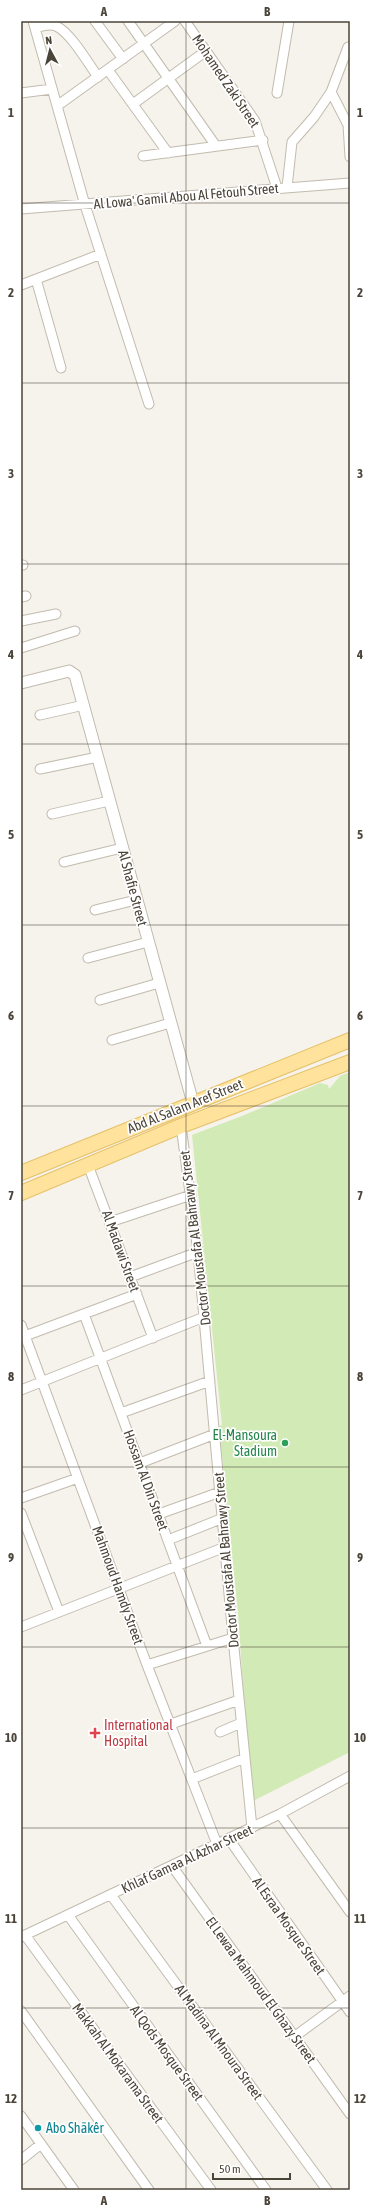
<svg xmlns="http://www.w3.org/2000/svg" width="371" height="2211" font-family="'Asap Condensed',sans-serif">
<rect width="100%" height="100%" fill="#f6f3ec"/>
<path fill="#d2eab5" d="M350 1072V1752L251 1802 238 1613 219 1426 222 1425 192 1135 242 1116 320 1083 328 1085 329 1089 340 1076Z"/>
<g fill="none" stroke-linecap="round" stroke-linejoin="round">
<g stroke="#c2bbae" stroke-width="11">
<path id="minor" d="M33 21 85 205 149 404
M95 21 123 59
M128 21 216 146
M185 21 255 121 277 188
M35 28C42 26 49 23 56 26 71 33 88 63 98 77
M348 47 331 92 348 125 350 157
M108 70 168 153
M21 93 52 89
M277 93 289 21
M133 104 206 51
M57 106 175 21
M143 156 263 140
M287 187 292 142 314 117 331 92
M21 209 350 183
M36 279 61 368
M21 285 101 254
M21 565H23
M21 597 26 596
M21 621 56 614
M21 648 75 631
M40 715 84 705
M40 769 98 757
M52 814 109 801
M64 862 122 848
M95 910 136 900
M88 958 148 942
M100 1000 159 983
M112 1040 170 1023
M181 1126 198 1252 233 1638 252 1828
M88 1165 153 1338
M110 1222 191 1195
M130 1277 198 1252
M84 1314 207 1646
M21 1325 147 1665 217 1844
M25 1336 137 1294
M21 1390 204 1317
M121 1413 210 1381
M140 1463 215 1434
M21 1498 78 1478
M21 1513 59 1612
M159 1514 220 1492
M168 1540 223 1518
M21 1627 225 1547
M147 1665 233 1638
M171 1724 239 1700
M220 1732 241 1723
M192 1779 245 1758
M280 1814 350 1912
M229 1839 350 2012
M172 1866 350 2114
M111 1895 327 2190
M68 1915 266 2190
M25 1935 211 2190
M21 1937 280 1814 350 1776
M21 2011 149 2190
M294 2037 350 1996
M21 2116 74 2190
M21 2160 41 2144"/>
</g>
<g stroke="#c2bbae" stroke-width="13">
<path id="tertiary" d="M21 683 69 671 75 675 193 1103"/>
</g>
<g stroke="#e6c16a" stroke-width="16">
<path id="primary" d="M21 1173 350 1040
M21 1193 181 1126 350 1062"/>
</g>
<use href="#minor" stroke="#fff" stroke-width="9"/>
<use href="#tertiary" stroke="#fff" stroke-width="11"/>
<use href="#primary" stroke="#ffe39c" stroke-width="14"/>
</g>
<path fill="none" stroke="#4b4439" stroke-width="1" stroke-opacity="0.55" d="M186 21V2190M21 203H350M21 383H350M21 564H350M21 744H350M21 925H350M21 1106H350M21 1286H350M21 1467H350M21 1647H350M21 1828H350M21 2008H350"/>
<circle fill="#2e9e5b" stroke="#fff" stroke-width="1.5" cx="285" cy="1443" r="4"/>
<path fill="#e0444e" stroke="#fff" stroke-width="1.5" d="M93 1727h4v4h4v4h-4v4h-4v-4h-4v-4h4z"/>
<circle fill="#0f9aa8" stroke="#fff" stroke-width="1.5" cx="38" cy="2128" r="4"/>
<g text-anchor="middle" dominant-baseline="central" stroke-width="3.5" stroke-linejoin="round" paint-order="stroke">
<g font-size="14" fill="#4b4439" stroke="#fff">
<text transform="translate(226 81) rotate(56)">Mohamed Zaki Street</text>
<text transform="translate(186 196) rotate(-5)">Al Lowa' Gamil Abou Al Fetouh Street</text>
<text transform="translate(133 888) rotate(75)">Al Shafie Street</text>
<text transform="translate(185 1106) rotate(-22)">Abd Al Salam Aref Street</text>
<text transform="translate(195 1238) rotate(-97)">Doctor Moustafa Al Bahrawy Street</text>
<text transform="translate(121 1251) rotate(70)">Al Madawi Street</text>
<text transform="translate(146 1480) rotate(70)">Hossam Al Din Street</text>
<text transform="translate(226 1560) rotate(-95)">Doctor Moustafa Al Bahrawy Street</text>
<text transform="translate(118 1585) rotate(70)">Mahmoud Hamdy Street</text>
<text transform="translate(187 1859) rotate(-25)">Khlaf Gamaa Al Azhar Street</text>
<text transform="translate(289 1926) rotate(55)">Al Esraa Mosque Street</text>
<text transform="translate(261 1990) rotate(54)">El Lewaa Mahmoud El Ghazy Street</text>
<text transform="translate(219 2042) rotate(54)">Al Madina Al Mnoura Street</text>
<text transform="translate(167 2053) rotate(54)">Al Qods Mosque Street</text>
<text transform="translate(118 2063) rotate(54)">Makkah Al Mokarama Street</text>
</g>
<g font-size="14" fill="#27864d" stroke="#fff" text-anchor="end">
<text x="277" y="1435">El-Mansoura<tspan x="277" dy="16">Stadium</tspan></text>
</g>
<g font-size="14" fill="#be3a42" stroke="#fff" text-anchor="start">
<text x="104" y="1725">International<tspan x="104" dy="16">Hospital</tspan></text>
</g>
<g font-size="14" fill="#0d838f" stroke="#fff" text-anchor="start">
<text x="46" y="2128">Abo Shäkêr</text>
</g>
</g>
<rect width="371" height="2211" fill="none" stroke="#ffffff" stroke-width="44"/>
<g transform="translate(50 50) rotate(353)" stroke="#ffffff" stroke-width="3" paint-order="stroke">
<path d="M0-3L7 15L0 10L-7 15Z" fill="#4b4439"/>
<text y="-6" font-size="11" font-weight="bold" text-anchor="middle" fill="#4b4439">N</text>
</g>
<path d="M213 2173v6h77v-6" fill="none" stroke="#4b4439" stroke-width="2"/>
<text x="219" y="2173" font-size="12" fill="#4b4439" stroke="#ffffff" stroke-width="3" paint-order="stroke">50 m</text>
<rect x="22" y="22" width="327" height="2167" fill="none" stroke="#4b4439" stroke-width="1.5"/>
<g font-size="13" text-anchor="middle" font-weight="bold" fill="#4b4439">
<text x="104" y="16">A</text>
<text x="267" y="16">B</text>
<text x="11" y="117">1</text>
<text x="360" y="117">1</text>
<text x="11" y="297">2</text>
<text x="360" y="297">2</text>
<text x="11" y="478">3</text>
<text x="360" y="478">3</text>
<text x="11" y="659">4</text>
<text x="360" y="659">4</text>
<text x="11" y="839">5</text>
<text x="360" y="839">5</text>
<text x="11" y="1020">6</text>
<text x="360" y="1020">6</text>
<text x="11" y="1200">7</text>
<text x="360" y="1200">7</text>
<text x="11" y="1381">8</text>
<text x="360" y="1381">8</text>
<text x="11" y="1562">9</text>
<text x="360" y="1562">9</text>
<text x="11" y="1742">10</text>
<text x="360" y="1742">10</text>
<text x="11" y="1923">11</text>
<text x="360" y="1923">11</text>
<text x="11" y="2103">12</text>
<text x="360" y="2103">12</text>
<text x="104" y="2205">A</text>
<text x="267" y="2205">B</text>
</g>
</svg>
